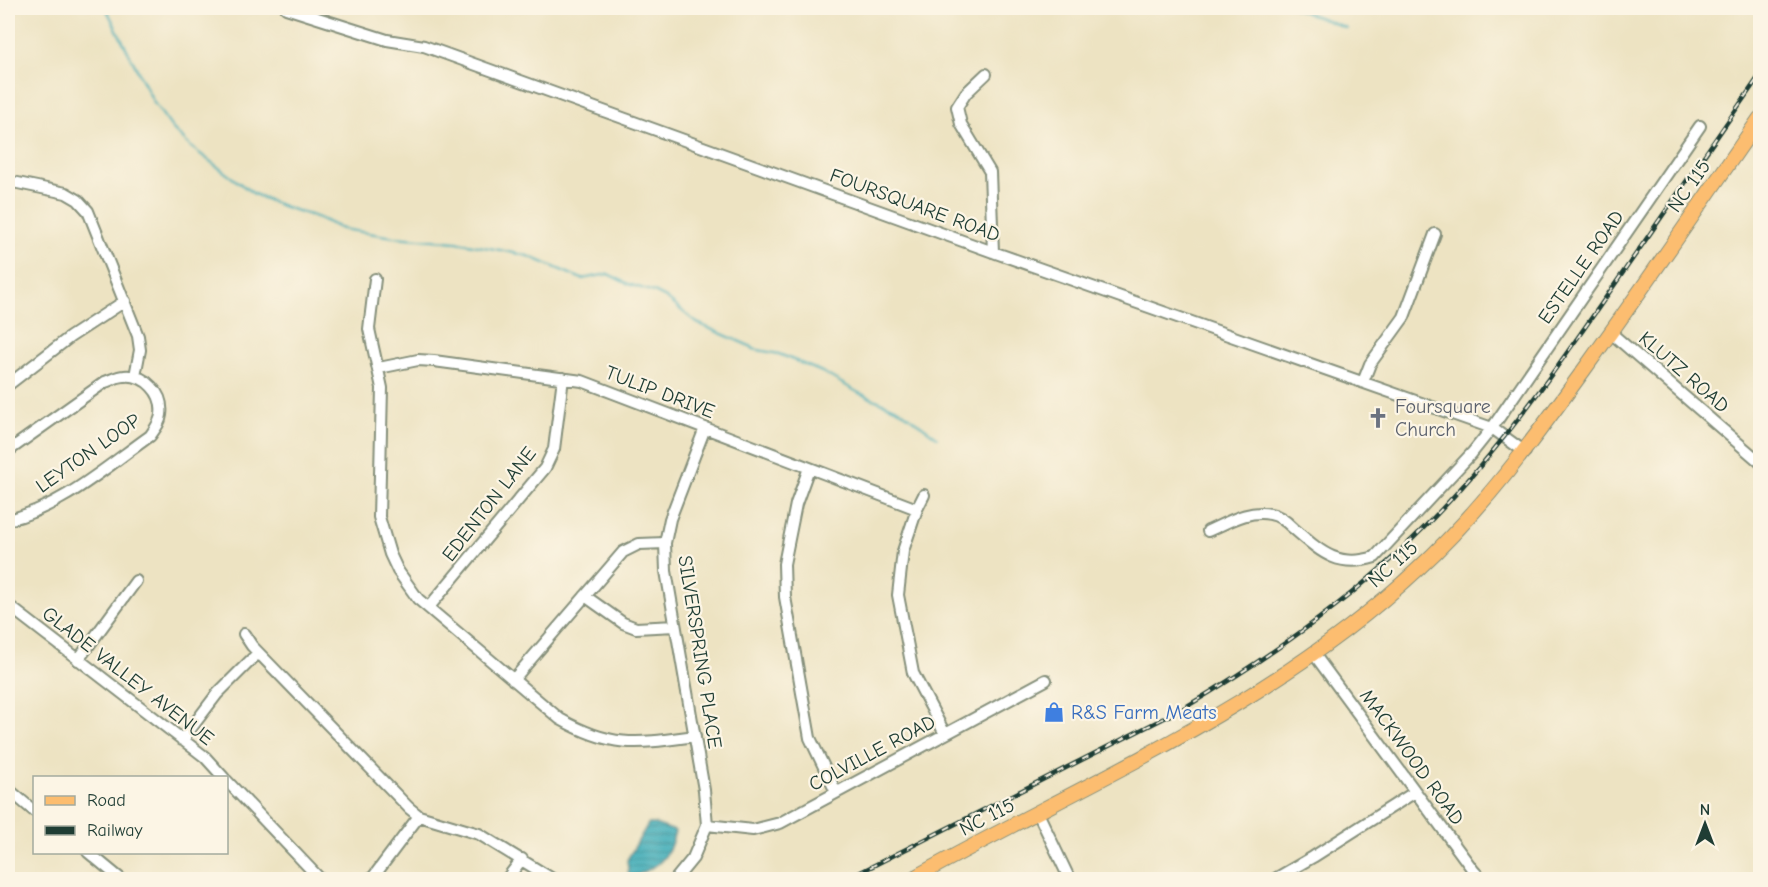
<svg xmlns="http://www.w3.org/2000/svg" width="1768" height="887" font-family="'Comic Neue',sans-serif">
<defs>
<pattern id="water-rules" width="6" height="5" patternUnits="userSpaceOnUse" patternTransform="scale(1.5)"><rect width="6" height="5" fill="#39aab7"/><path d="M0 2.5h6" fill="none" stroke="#2f8c96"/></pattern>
</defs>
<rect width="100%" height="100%" fill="#fcf5e5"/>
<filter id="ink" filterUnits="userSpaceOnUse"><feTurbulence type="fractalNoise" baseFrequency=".0167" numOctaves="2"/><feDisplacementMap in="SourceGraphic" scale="12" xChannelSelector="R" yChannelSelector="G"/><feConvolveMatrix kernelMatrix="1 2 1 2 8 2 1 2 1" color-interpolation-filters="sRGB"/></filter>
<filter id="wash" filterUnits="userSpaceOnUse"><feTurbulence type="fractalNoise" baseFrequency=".008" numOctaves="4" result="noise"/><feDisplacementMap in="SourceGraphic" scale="24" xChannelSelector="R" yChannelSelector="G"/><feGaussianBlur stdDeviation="1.35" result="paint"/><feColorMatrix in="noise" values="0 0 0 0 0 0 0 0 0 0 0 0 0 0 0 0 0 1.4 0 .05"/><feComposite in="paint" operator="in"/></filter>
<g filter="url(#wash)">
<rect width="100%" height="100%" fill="#ede3c2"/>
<path fill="url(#water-rules)" stroke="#2c7476" stroke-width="1.5" d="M648 824H655L675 831C669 860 657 868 629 878L627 860Z"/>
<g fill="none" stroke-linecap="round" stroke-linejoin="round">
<path stroke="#39aab7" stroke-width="2" d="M106 8 154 103 172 128 191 147 254 194 285 207 319 218 342 229 394 237 457 242 500 250 528 256 582 279 608 274 628 284 654 292 666 298 697 323 752 347 753 349 779 354 822 372 859 393 900 410 937 437
M1294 8 1347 28"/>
</g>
</g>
<g filter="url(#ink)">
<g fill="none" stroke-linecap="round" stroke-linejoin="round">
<g stroke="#86907b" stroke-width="14">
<path id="minor" d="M286 8 387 40 424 46 993 252 1492 428 1525 452
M986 74 966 93 957 107 961 124 990 172 993 252
M8 181 66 193 78 200 88 211 138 336 140 350 135 376
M375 279 369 329 382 388 379 517 390 554 398 571 418 599 560 719C613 749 637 744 695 736
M1611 333 1760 462
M379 368 418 360 434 361 582 381 917 509
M1363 382 1370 364 1404 317 1435 234
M8 385 70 337 125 301
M8 451 105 382C111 380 118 376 124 376 145 374 164 393 161 415 160 423 155 429 150 436 106 467 62 507 8 520
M809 468 796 504 784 564 785 597 810 738 836 792
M924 495 917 509 903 551 898 595 913 673 945 734
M1208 531C1227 523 1248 509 1270 514 1278 515 1287 522 1293 528 1320 551 1337 569 1375 557L1472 453 1492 428 1700 126
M585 596 623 623 636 628 675 626
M8 605 205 757 224 778
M429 607 545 468 554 449 563 378
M244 634 252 646 409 808 419 816 479 834 554 880
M1314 654 1473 870 1482 880
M78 660 136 581
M513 680 623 552 639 544 665 543
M182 740 217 694 258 653
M226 780 321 880
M8 789 34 811
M1038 813 1070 880
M707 825 753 830 780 823 1046 680
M88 852 122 880
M371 880 419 816
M506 880 522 859
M675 880 693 858 707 825 704 790 666 571 665 543 670 519 705 428
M1273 880 1313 857 1415 792"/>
</g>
<g stroke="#86907b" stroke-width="16">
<path id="major" d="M910 880C1084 783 1271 707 1418 569 1483 509 1534 439 1586 367 1645 285 1703 201 1760 118"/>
</g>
<use href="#minor" stroke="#fff" stroke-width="10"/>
<use href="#major" stroke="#fcbd6f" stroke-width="14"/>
<g stroke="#1f3d34" stroke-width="4.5">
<path id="rail" d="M845 880 1184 708C1276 653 1365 591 1439 512 1505 443 1559 365 1613 287 1662 216 1711 145 1760 75"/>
</g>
<use href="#rail" stroke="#fcf5e5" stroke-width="2" stroke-dasharray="7" stroke-linecap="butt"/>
</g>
</g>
<defs>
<g id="church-bare" transform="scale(1.62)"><path d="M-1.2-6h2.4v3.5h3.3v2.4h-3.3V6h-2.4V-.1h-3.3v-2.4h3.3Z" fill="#6b7280" stroke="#fcf5e5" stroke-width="2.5" paint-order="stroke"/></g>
<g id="shop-bare" transform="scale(1.62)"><path d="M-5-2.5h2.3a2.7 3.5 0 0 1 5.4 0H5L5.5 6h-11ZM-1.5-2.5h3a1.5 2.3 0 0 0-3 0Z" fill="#3f7fe0" stroke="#fcf5e5" stroke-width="2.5" paint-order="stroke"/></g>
</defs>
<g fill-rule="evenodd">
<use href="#church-bare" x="1378" y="418"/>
<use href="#shop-bare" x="1054" y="712"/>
</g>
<g text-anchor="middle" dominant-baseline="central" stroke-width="4.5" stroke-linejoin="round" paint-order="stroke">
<g font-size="20" fill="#1f3d34" stroke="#fcf5e5">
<text transform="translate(1689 186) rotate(-55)">NC 115</text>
<text transform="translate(915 205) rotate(20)">FOURSQUARE ROAD</text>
<text transform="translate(1581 267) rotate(-55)">ESTELLE ROAD</text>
<text transform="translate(1684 372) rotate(41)">KLUTZ ROAD</text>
<text transform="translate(660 392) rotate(21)">TULIP DRIVE</text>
<text transform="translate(88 453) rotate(-35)">LEYTON LOOP</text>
<text transform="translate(489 504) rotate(-52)">EDENTON LANE</text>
<text transform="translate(1393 564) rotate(-42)">NC 115</text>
<text transform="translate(700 652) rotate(81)">SILVERSPRING PLACE</text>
<text transform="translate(128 676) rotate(38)">GLADE VALLEY AVENUE</text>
<text transform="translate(872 753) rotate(-28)">COLVILLE ROAD</text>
<text transform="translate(1412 757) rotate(54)">MACKWOOD ROAD</text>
<text transform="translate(987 817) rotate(-27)">NC 115</text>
</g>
<g font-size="20" fill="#5b616d" stroke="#fcf5e5" text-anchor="start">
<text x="1395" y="406">Foursquare<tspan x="1395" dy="23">Church</tspan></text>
</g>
<g font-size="20" fill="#366cbe" stroke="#fcf5e5" text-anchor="start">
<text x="1071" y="712">R&amp;S Farm Meats</text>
</g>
</g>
<rect width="1768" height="887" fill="none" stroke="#fcf5e5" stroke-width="30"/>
<rect x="33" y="776" width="195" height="78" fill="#fcf5e5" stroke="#a4ab9e" stroke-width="1.5"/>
<rect x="45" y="796" width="30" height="9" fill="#fcbd6f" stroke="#a4ab9e" stroke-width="1.5"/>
<text x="87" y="806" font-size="18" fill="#1f3d34">Road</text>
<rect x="45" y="826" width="30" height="9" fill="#1f3d34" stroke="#a4ab9e" stroke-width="1.5"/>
<text x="87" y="836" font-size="18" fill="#1f3d34">Railway</text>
<g transform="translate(1705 824)" stroke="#fcf5e5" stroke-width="4.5" paint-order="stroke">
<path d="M0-4.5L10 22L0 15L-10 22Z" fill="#1f3d34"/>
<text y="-9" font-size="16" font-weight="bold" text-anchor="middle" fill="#1f3d34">N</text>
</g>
</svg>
